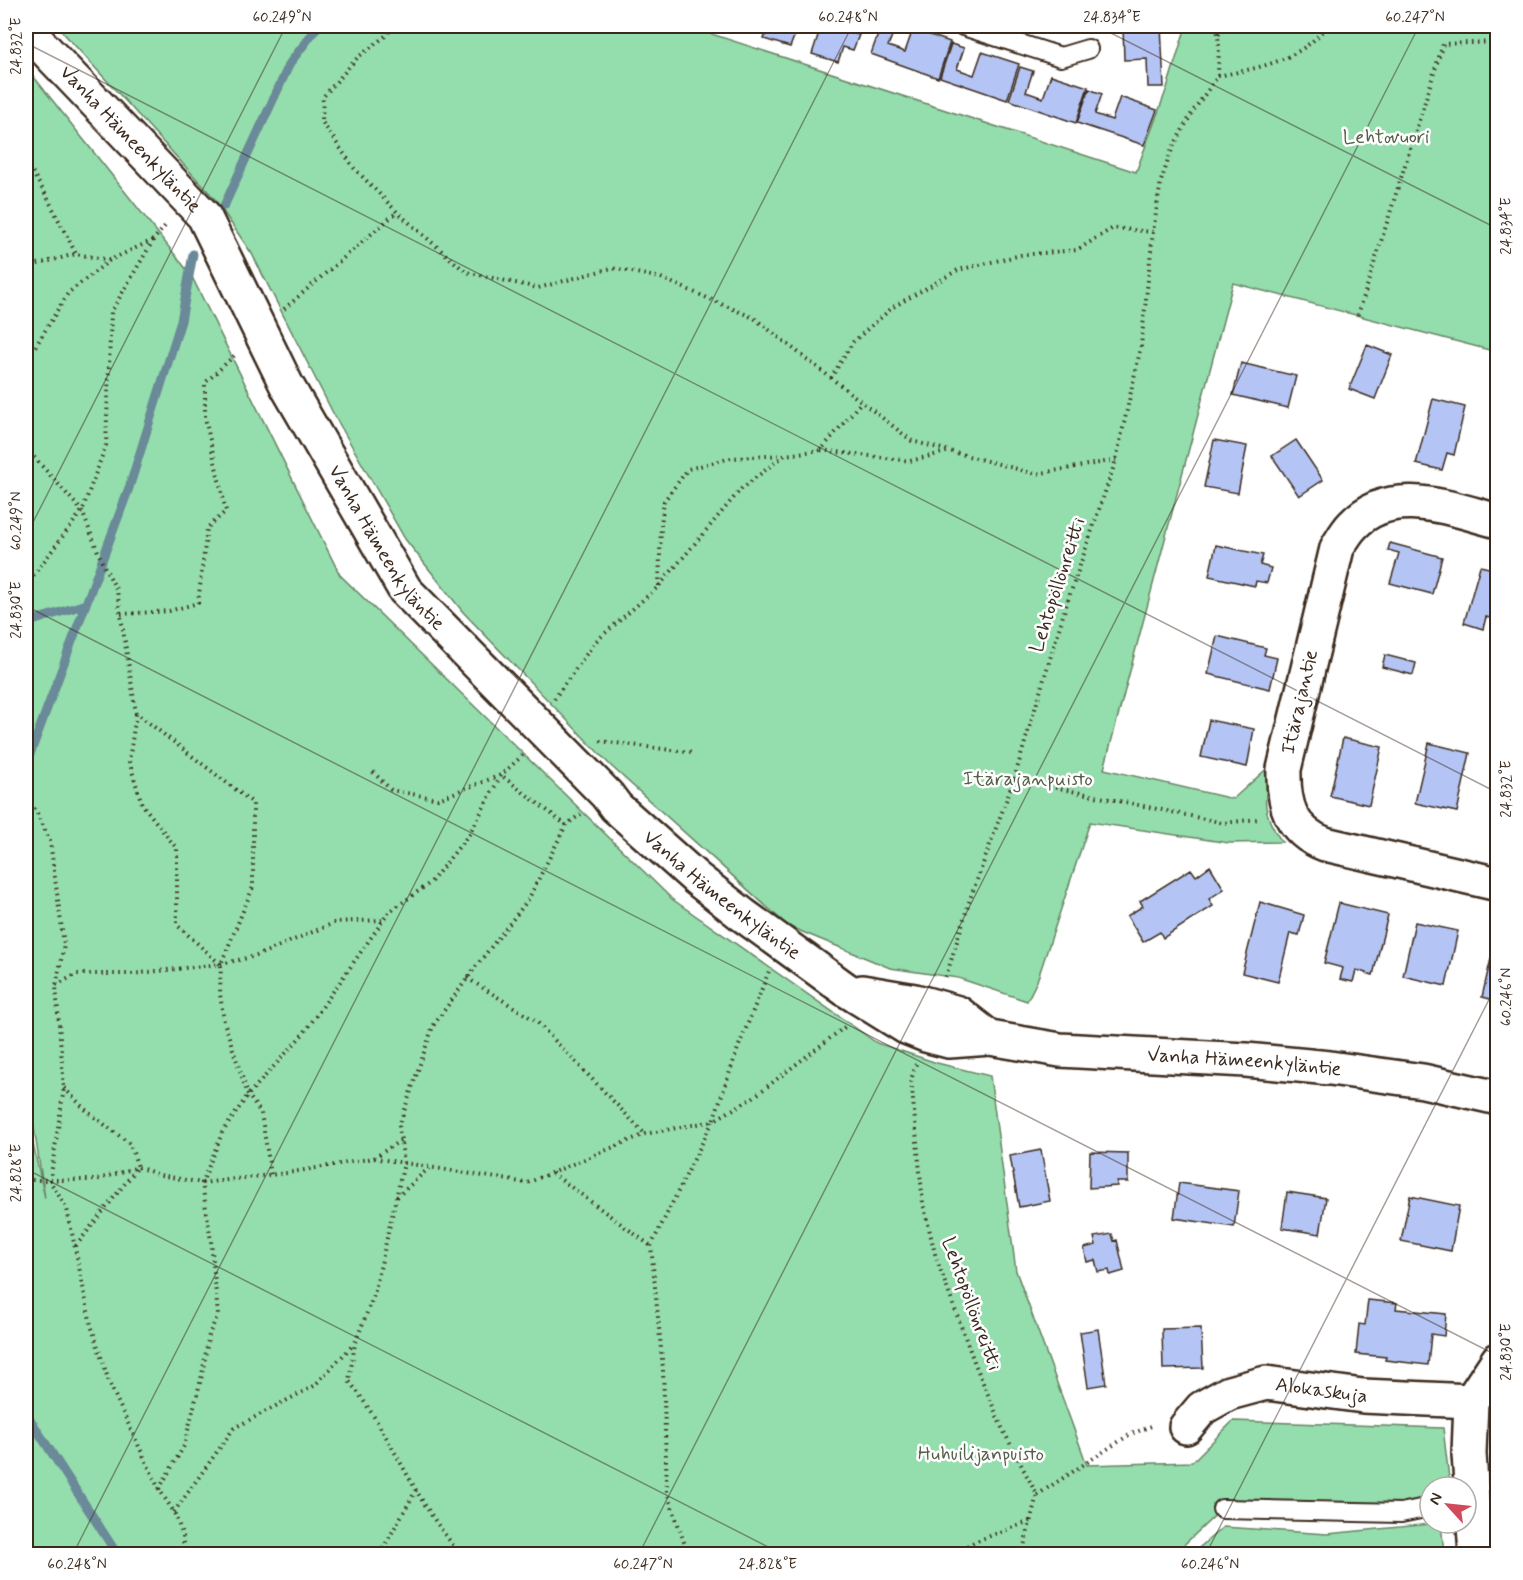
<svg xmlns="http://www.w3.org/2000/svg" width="1523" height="1580" font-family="Mynerve,sans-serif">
<rect width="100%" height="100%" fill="#fff"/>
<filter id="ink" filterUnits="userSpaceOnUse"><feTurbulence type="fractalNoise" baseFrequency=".0167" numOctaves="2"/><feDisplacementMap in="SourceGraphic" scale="12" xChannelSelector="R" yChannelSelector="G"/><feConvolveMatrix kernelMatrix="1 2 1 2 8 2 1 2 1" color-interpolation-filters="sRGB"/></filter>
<g filter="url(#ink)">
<path fill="#94ddac" stroke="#688465" stroke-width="1.5" d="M57 26H687L1136 172 1167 88 1186 26H1497V352L1233 283 1104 769 1233 799 1272 764C1264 798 1260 812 1282 842L1229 843 1090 822 1037 981 1027 1001 958 978 890 968 788 926 611 766 463 612 405 539 333 413 252 254 214 198Z
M26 67 191 275 340 575 672 899 877 1043 937 1063 990 1076 1016 1271 1087 1465 1192 1462 1233 1421 1443 1428 1450 1487H1430V1504L1222 1509 1174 1554H26V1112L45 1198 26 1078Z
M1441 1523 1444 1554H1192L1223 1527 1327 1534Z"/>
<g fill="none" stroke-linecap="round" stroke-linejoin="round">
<path stroke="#6b8999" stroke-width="9" d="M224 206 290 63 318 26
M26 623 86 604
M26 765 129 488 181 321 193 254
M26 1413 117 1554"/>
</g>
<path fill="#b4c5f5" stroke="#3b2a1e" stroke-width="1.5" d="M723 26H744L742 32Z
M768 26H809L806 35 796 32 790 47 764 39Z
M821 26H850L848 32 859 35 853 50 843 47 838 62 812 54Z
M881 26H896L888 46 905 52 913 29 950 42 938 78 871 54Z
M1123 26H1161L1164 87H1148L1147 59 1124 60Z
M951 44 964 48 957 69 974 75 982 52 1019 64 1007 100 940 77Z
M1020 67 1033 71 1026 92 1043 98 1051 75 1088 87 1076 123 1009 100Z
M1089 89 1102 94 1095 114 1112 120 1120 97 1157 110 1144 145 1077 123Z
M1367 345 1392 355 1375 399 1349 389Z
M1241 363 1296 376 1288 408 1233 395Z
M1433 399 1465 407 1454 455 1447 453 1442 470 1416 464Z
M1214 440 1247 446 1238 493 1204 487Z
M1296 440 1323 480 1299 496 1272 456Z
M1390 543 1442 557 1432 594 1390 583 1399 553 1388 550Z
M1216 545 1263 555 1260 565 1271 568 1267 583 1256 581 1255 586 1209 576Z
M1480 566 1498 570V620L1486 617 1483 629 1464 623Z
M1217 636 1266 648 1264 655 1277 658 1270 689 1208 674Z
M1385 655 1416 663 1413 675 1382 667Z
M1209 720 1254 729 1247 767 1201 757Z
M1343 738 1382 747 1369 805 1330 796Z
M1429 743 1470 753 1457 812 1415 803Z
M1210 866 1224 889 1209 899 1213 906 1163 938 1160 932 1143 942 1127 916 1143 906 1140 901 1191 869 1196 876Z
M1260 902 1304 915 1299 935 1290 933 1278 982 1242 973Z
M1339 903 1388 915 1373 975 1356 970 1353 982 1340 979 1343 968 1324 963Z
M1415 922 1458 931 1446 986 1403 976Z
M1496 937H1498V1001L1482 997Z
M1041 1150 1050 1201 1019 1207 1010 1156Z
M1090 1152 1128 1153V1182H1117V1186L1089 1188Z
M1179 1183 1239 1191 1234 1227 1174 1218Z
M1287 1192 1326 1198 1320 1234 1282 1228Z
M1410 1196 1459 1206 1451 1251 1401 1241Z
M1112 1234 1114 1241 1117 1240 1124 1271 1110 1275 1109 1270 1098 1272 1095 1260 1087 1262 1084 1248 1096 1245 1094 1237Z
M1368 1300 1397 1303 1396 1309 1446 1314 1444 1336 1431 1334 1428 1365 1385 1360 1386 1357 1356 1354 1359 1324 1365 1325Z
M1201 1328 1203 1368 1163 1369 1162 1329Z
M1098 1329 1106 1384 1088 1387 1080 1332Z"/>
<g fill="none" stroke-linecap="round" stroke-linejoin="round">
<g stroke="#3b2a1e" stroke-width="22">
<path id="service" d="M963 26 1061 57 1088 49
M1222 1509 1401 1513 1430 1507"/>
</g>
<g stroke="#3b2a1e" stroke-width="38">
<g id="minor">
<path d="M1498 521C1451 509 1391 484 1353 525 1346 532 1342 540 1337 548L1284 769C1283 804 1290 831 1325 844L1498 884"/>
<path id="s1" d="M1186 1427 1202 1408 1229 1393 1266 1383 1363 1396 1471 1401"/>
<path d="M1476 1554 1469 1454 1471 1401 1498 1360"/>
</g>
</g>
<g stroke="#3b2a1e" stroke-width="38">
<g id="tertiary">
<path id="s2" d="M26 26 39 43 204 216 287 386 405 590 607 795 616 807 697 879 743 915 845 989 906 1027 926 1035 949 1041 990 1038 1060 1050 1246 1060 1330 1068 1423 1081 1498 1098"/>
<path d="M862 992 915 1001 958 1013 990 1038"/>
</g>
</g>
<path stroke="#3b2a1e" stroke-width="4" stroke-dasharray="1.5 4.5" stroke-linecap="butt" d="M391 26 388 34 357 58 323 97 322 122 354 168 397 212 466 272 538 288 612 268 661 278 754 318 912 441 1036 474 1116 460
M1219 34 1229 26
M1218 76C1258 68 1300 61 1327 26
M26 162 46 195 76 254
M26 267 76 254 110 260
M284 309 397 212
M1358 315 1443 44 1496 42 1498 39
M26 362 68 293 110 260 153 240
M831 378 853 342 893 307 958 270 1021 255 1077 250 1113 228 1153 232
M26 448 82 511 102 562 117 591 136 713 253 803V887L221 964 220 994 224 1022 248 1095 261 1113 271 1175
M821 450 910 461 950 451
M26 585 82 511 106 445 111 312 154 239 167 224
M659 586 661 525 664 501 688 469 731 458 784 455
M121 614 169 611 198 603 207 528 226 511 205 418V383L237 353
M554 699 595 642 659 586 742 488 785 455 821 450 862 401
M136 714 129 761 142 804 177 849V925L220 964
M600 741 695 753
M373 772 391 790 438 799 501 775 566 825
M1014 779 1224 823 1258 819
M26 799 36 811 50 841 64 945 56 986 64 1088 50 1181 67 1209 91 1325 110 1385 159 1489 174 1512 183 1536 184 1554
M946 977 970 899 1014 779 1065 609 1116 460 1141 346 1153 232 1161 181 1172 149 1193 111 1218 76 1219 46 1217 26
M467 978 536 1021 645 1134
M56 985 77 974H131L221 964 256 956 336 922 382 920
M916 1064 911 1080 923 1203 936 1258 975 1364 1003 1430 1037 1495 1022 1554
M64 1088 88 1112 130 1144 138 1167 75 1247
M374 1158 401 1140
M552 1173 651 1246
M26 1180H96L138 1167 160 1175 202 1183 287 1173 374 1158 527 1183 645 1134 713 1121 738 1048 769 971
M397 1197 429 1168
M159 1489 184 1446 202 1375 209 1334 218 1315 211 1241 202 1183 222 1133 248 1095 304 1033 389 912 430 883 470 833 501 775 523 755
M1037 1495 1129 1435 1154 1425
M174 1512 234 1428 314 1386 354 1344
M380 1554 416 1490
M461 1554C415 1503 392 1435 349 1381L355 1343 374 1295 404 1163 399 1126 433 1026 477 965 528 900 566 825 581 814
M688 1554 667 1492 663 1369 651 1246 713 1121 751 1099 846 1026
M951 1554 974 1542 1030 1521"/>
<use href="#service" stroke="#fff" stroke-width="18"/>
<use href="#minor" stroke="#fff" stroke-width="33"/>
<use href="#tertiary" stroke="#fff" stroke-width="33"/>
</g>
</g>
<path fill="none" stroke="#3b2a1e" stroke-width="1.5" stroke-opacity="0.45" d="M1097 26 1498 229M26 43 1498 793M26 536 286 26M26 606 1498 1356M26 1169 782 1554M73 1554 852 26M639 1554 1419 26M1206 1554 1498 982"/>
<g text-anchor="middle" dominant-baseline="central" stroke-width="5" stroke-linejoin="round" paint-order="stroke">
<g font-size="20" fill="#566049" stroke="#fff">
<text x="1386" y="137">Lehtovuori</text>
<text x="1028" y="779">Itärajanpuisto</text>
<text x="981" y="1454">Huhuilijanpuisto</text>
</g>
<g font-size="20" fill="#3b2a1e" stroke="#fff">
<text stroke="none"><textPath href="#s2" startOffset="154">Vanha Hämeenkyläntie</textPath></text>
<text stroke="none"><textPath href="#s2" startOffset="640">Vanha Hämeenkyläntie</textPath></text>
<text transform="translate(1058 585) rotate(-72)">Lehtopöllönreitti</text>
<text transform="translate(1300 702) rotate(-77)">Itärajantie</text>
<text stroke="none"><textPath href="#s2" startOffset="1126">Vanha Hämeenkyläntie</textPath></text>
<text stroke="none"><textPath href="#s2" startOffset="1695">Vanha Hämeenkyläntie</textPath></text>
<text transform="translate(971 1304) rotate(70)">Lehtopöllönreitti</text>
<text stroke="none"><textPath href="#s1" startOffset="150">Alokaskuja</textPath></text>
</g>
</g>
<rect width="1523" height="1580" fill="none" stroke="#fff" stroke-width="66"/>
<g transform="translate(1448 1505) rotate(297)"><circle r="28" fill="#ffffff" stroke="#b1aaa5" stroke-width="1.5"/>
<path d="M0-4.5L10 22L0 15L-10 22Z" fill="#d1495b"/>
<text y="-9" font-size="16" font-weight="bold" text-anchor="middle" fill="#3b2a1e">N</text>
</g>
<rect x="33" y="33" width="1457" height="1514" fill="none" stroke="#3b2a1e" stroke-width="2"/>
<g font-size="15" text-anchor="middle" fill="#3b2a1e">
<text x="282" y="22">60.249°N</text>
<text x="848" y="22">60.248°N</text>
<text x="1112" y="22">24.834°E</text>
<text x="1415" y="22">60.247°N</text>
<text transform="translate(16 46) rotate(-90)" y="5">24.832°E</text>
<text transform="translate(1506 226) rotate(-90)" y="5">24.834°E</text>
<text transform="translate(16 521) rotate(-90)" y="5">60.249°N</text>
<text transform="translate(16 610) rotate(-90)" y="5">24.830°E</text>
<text transform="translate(1506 789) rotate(-90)" y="5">24.832°E</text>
<text transform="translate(1506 997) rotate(-90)" y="5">60.246°N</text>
<text transform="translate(16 1173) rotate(-90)" y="5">24.828°E</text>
<text transform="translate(1506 1352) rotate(-90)" y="5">24.830°E</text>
<text x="77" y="1569">60.248°N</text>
<text x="643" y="1569">60.247°N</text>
<text x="768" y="1569">24.828°E</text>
<text x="1210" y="1569">60.246°N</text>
</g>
</svg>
